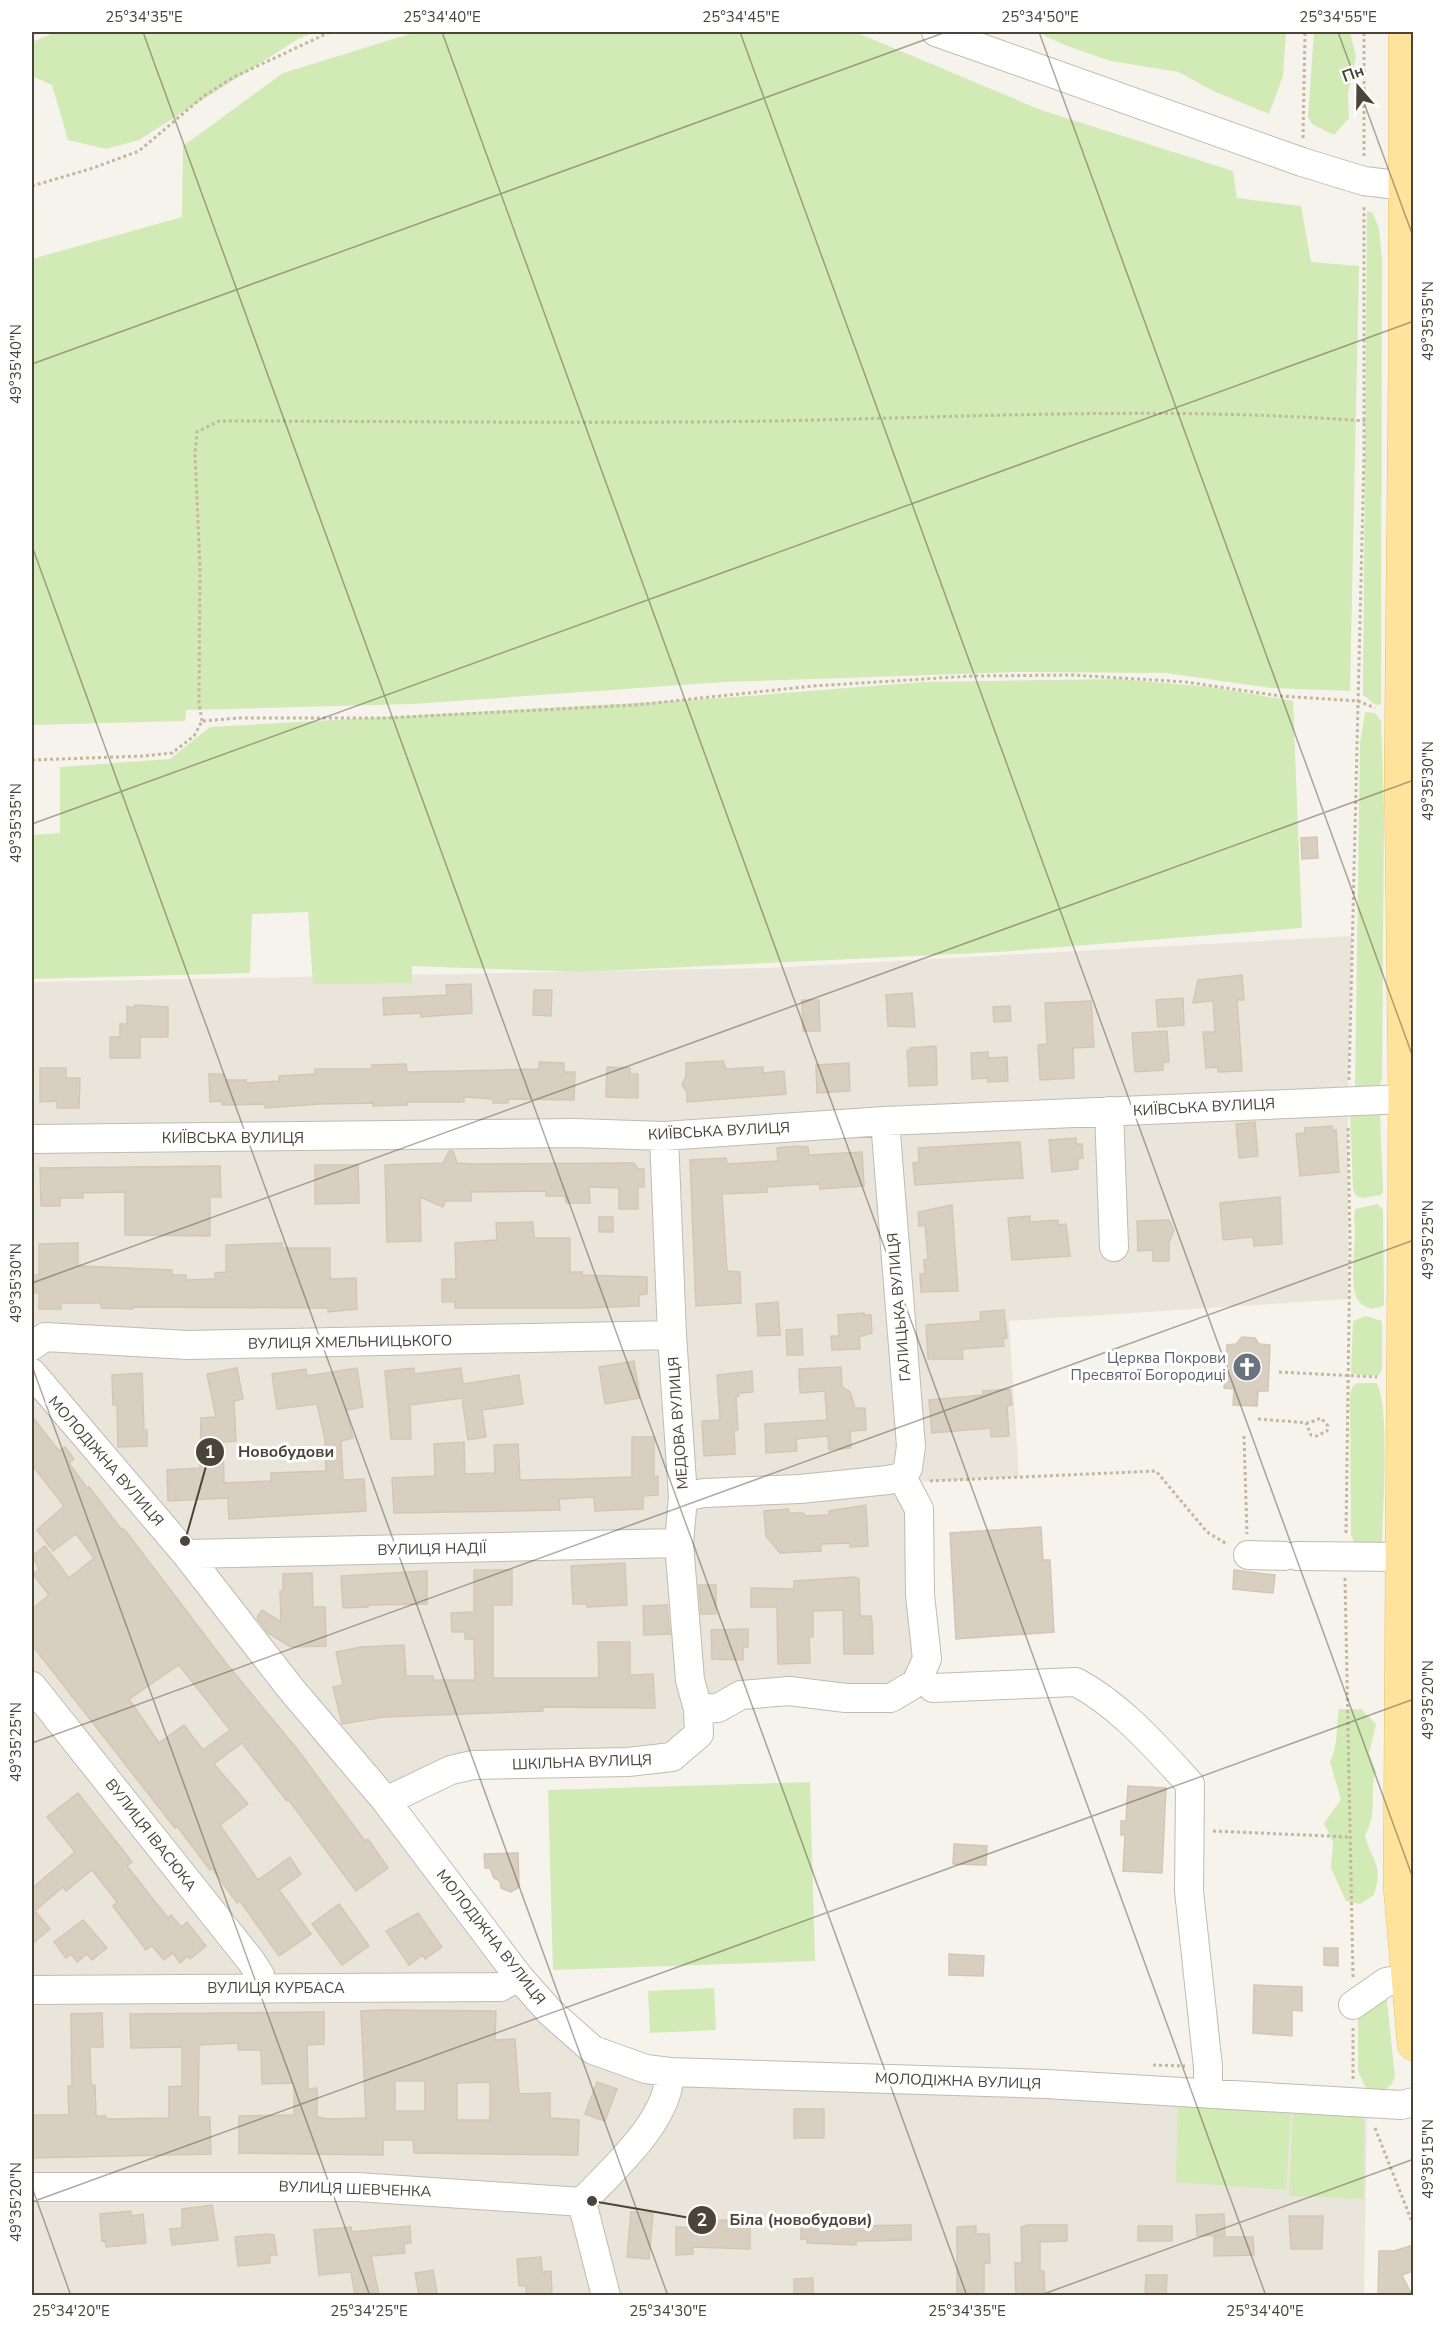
<svg xmlns="http://www.w3.org/2000/svg" width="1445" height="2327" font-family="'Nunito Sans',sans-serif">
<rect width="100%" height="100%" fill="#f6f3ec"/>
<path fill="#eae5da" d="M1352 936 1348 1100V1299L1009 1321 1019 1477 918 1482 916 1683 741 1695 672 1757 473 1765 387 1801 519 1977 614 2059 1367 2102 1364 2295H32V982L768 968Z"/>
<path fill="#d2eab5" d="M56 32H316L298 39 139 140 106 149 68 140 52 85 32 76V42Z
M416 32H855L1041 110 1233 171 1237 198 1301 206 1311 262 1359 266 1350 691 1271 688 1166 673 1019 672 724 682 413 704 186 710 185 721 32 725V259L182 217 183 146 283 73Z
M1037 32H1286L1283 76 1269 114 1211 90 1179 72 1110 61 1065 45Z
M1314 32H1350L1356 57 1348 93 1349 118 1334 135 1312 124 1308 117Z
M1367 211 1373 213 1379 229 1382 258 1381 692V704L1376 705 1363 695Z
M1118 679 1211 687 1293 701 1302 928 998 952 580 972 412 966V983L313 984 308 912 252 914 250 973 32 979V835L60 833V767L170 759 210 727 723 698 922 682Z
M1365 712 1375 713 1381 721 1384 809 1382 1080 1379 1087 1355 1089 1360 744Z
M1350 1112H1380L1383 1192 1381 1195 1362 1198 1356 1196 1353 1189Z
M1378 1204 1383 1210 1384 1305C1373 1313 1358 1307 1355 1293 1350 1270 1357 1242 1354 1218L1355 1209Z
M1365 1316 1382 1321V1370L1378 1376 1352 1374 1351 1371 1353 1321Z
M1357 1383H1376C1391 1402 1382 1517 1382 1548L1354 1542 1351 1535 1350 1396 1352 1387Z
M1339 1709H1361L1376 1724 1369 1754 1376 1771C1368 1796 1379 1810 1365 1835 1372 1863 1384 1863 1374 1895L1360 1904 1346 1901 1331 1868 1333 1842 1324 1823 1341 1800 1330 1762C1338 1746 1336 1727 1339 1709Z
M810 1782 815 1961 553 1970 548 1790Z
M714 1988 716 2030 650 2033 648 1991Z
M1386 1992 1395 2077 1391 2085 1382 2092 1367 2090 1358 2072V2012Z
M1178 2103 1291 2109 1286 2190 1176 2182Z
M1293 2110 1359 2114 1364 2121V2199L1289 2196Z"/>
<path fill="#d8cfc1" stroke="#d3c7b4" stroke-width="1.5" fill-rule="evenodd" d="M1317 837 1318 858 1302 859 1301 838Z
M1242 975 1244 1000H1237L1242 1071 1218 1072V1067L1206 1068 1203 1032H1215L1213 1001 1193 1003 1198 980Z
M471 984 472 1013 421 1017V1013L384 1015 383 998 447 995 446 985Z
M534 990H552L551 1016 533 1015Z
M912 993 915 1027 888 1026 886 995Z
M1183 998 1184 1025 1158 1027 1156 1000Z
M802 1000H819L820 1031H803Z
M1091 1001 1094 1047 1073 1048 1074 1078 1040 1080 1038 1045 1047 1044 1045 1003Z
M135 1005 168 1007V1037H140V1058H110V1037H120V1024H127V1007H135Z
M1010 1006 1011 1021 994 1022 993 1007Z
M1167 1031 1169 1062H1163V1070L1135 1072 1132 1033Z
M936 1046 937 1085 909 1086 907 1051H910V1048Z
M988 1052V1058L1007 1057 1008 1081 988 1082 987 1078 972 1079 971 1053Z
M723 1061 726 1069 763 1067V1073L784 1071 786 1094 687 1102V1092L682 1085 686 1076V1063Z
M539 1062 564 1063V1072H575L574 1100 508 1099V1103H493V1099L464 1097V1102H407V1105L373 1106V1103L320 1104 265 1108V1104L222 1105V1101L210 1102 209 1074H223L224 1080H246V1083L279 1081V1076L315 1074V1069H372V1065L406 1064 407 1072 539 1069Z
M849 1063 850 1091 817 1093 816 1065Z
M607 1067 630 1068V1074H638V1098L606 1097Z
M40 1068H66V1078H80L79 1108H57V1101L40 1102Z
M1255 1122 1258 1156 1239 1158 1236 1124Z
M1332 1126V1131L1336 1130 1339 1172 1300 1176 1296 1134 1305 1133V1128Z
M1076 1138V1144H1082L1083 1158 1078 1159V1169L1052 1172 1049 1140Z
M1020 1142 1023 1178 915 1185 913 1163 919 1162 918 1148Z
M797 1146 808 1147 809 1155 862 1152 864 1186 820 1189V1184L767 1187V1192L722 1194 727 1271 740 1272 741 1303 696 1306 690 1160 726 1158 727 1164 778 1161 777 1148Z
M449 1151H453L457 1163 471 1164 634 1163 638 1169H644V1187H638V1209H619V1188L589 1187 590 1203H566L565 1196H546V1191L471 1192V1201H445L443 1207 420 1197 421 1241 387 1242 385 1165 443 1163Z
M315 1165H358L359 1203 315 1204Z
M220 1166 221 1197H210V1236L125 1235V1192L83 1193V1198H60V1206H41L40 1168Z
M1280 1197 1282 1244 1254 1246 1253 1237 1223 1240 1220 1203Z
M952 1205 958 1291 921 1292 920 1274H925L924 1260 928 1259 925 1225 919 1226 918 1212Z
M1030 1216V1222L1058 1220V1225L1066 1224 1070 1256 1012 1260 1008 1218Z
M599 1217H613V1232H599Z
M1169 1220 1174 1230 1169 1243V1261H1153V1250L1138 1251 1137 1221Z
M533 1222 534 1238H570V1272H582V1275L647 1277V1294L639 1295V1306L583 1308H455V1302H442V1279H456L455 1243 497 1240 496 1223Z
M78 1243V1266L172 1270V1275H186V1280L215 1279V1273L226 1272V1245L282 1243V1248H330V1279L356 1278 357 1309 328 1312V1308L133 1307V1309L101 1308V1303H61V1309H39V1293H32V1275H39V1244Z
M778 1302 780 1335 758 1336 756 1304Z
M1004 1310 1007 1338 1003 1339 1004 1346 962 1349 963 1359H928L926 1325 981 1321 980 1312Z
M864 1313V1315H871L872 1333 859 1337 860 1349 832 1350 831 1336H839L838 1315Z
M802 1329 803 1355H787L786 1330Z
M1242 1337 1255 1338 1259 1344 1270 1345 1268 1391H1258L1257 1406 1233 1405 1234 1389 1224 1388 1227 1345 1236 1344Z
M634 1361 640 1398 605 1404 599 1367Z
M841 1367 842 1387 850 1392 855 1408H865L866 1430 850 1431 851 1448 829 1450 828 1436 796 1439 797 1451 766 1453 765 1424 827 1420 825 1391 800 1393 799 1369Z
M237 1368 243 1399 234 1401 236 1441 223 1442 224 1483 271 1481V1473L326 1471 325 1439 317 1404 277 1409 272 1374 306 1369 307 1376 357 1368 363 1407 346 1410 353 1438 341 1441 343 1480 364 1479 366 1511 229 1519 228 1498 168 1501 167 1470 200 1468 201 1418 216 1417 207 1374Z
M414 1368V1374L461 1368 463 1384 519 1375 523 1404 482 1410 486 1437 468 1440 462 1398 410 1405 411 1439H391L385 1371Z
M752 1371 753 1392 738 1393 739 1396H736L738 1430H734L735 1454 704 1456 702 1421 720 1420 717 1375Z
M142 1373 144 1430H147V1446L118 1447 117 1405H113L112 1375Z
M1010 1389 1012 1405 1007 1406 1009 1436 991 1437V1428L932 1433 929 1400 983 1395V1391Z
M32 1416 59 1451 65 1447 74 1459 69 1463 87 1488 89 1487 122 1530 124 1529 226 1663 298 1750 365 1841 368 1839 388 1868 356 1891 288 1799 286 1800 242 1743 214 1764 248 1804 220 1825 258 1880 290 1857 301 1874 279 1890 311 1934 279 1956 240 1901 237 1903 212 1868 210 1870 177 1826 175 1828 32 1645V1609L49 1595 33 1574 39 1569 32 1556 45 1546 69 1578 94 1558 76 1534 53 1551 37 1530 64 1506 32 1465ZM179 1665 230 1730 203 1750 184 1725 159 1743 129 1699Z
M632 1437H654V1477L658 1476V1495L643 1496V1509L595 1511 594 1497 559 1499 560 1510 394 1513 392 1478 435 1476 434 1444 464 1442 465 1474 495 1473 494 1445 518 1444 520 1480 573 1479 632 1477Z
M866 1505 868 1546 850 1547V1543L821 1544V1551L780 1553 766 1536 764 1511 788 1509 789 1513H803L806 1516 829 1515V1511Z
M1041 1527 1043 1560H1050L1054 1632 956 1639 950 1533Z
M625 1563 627 1605 587 1607V1604H573L571 1566Z
M474 1570H512V1605H493V1678H599L598 1642H630V1675L653 1674 655 1708 542 1707 543 1711 384 1717 342 1724 333 1687 343 1685 336 1652 361 1647 404 1645 406 1676H433V1680H475L474 1639H465V1632H452L451 1613 474 1612Z
M1234 1570 1275 1575 1273 1593 1233 1589Z
M427 1571V1604L368 1605V1607L343 1608 341 1576Z
M312 1573 313 1607H325L326 1646 291 1647 268 1633 257 1618 262 1610 281 1622 280 1591H283V1574Z
M855 1577 859 1579 860 1616H871L872 1620 873 1654H844L843 1610 813 1611V1637H809L810 1663 778 1664 777 1607H751V1588L794 1589V1581Z
M699 1585H716V1614H701Z
M667 1605 670 1634 644 1635 643 1606Z
M748 1629V1647H743V1660L712 1659 711 1630Z
M1128 1786 1166 1788 1162 1873 1123 1871 1125 1835H1121V1821H1126Z
M78 1793 132 1862 127 1866 168 1918 171 1915 181 1927 187 1922 206 1946 190 1959 188 1956 180 1963 173 1953 164 1960 152 1946 146 1950 113 1906 117 1902 92 1870 66 1891 63 1887 35 1911 50 1929 32 1944V1888L75 1852 47 1817Z
M954 1844 987 1846 986 1865 953 1864Z
M518 1853 519 1887 511 1892 501 1888 500 1881 494 1878 490 1868H485L484 1854Z
M339 1904 369 1946 342 1965 312 1924Z
M418 1913 442 1947 425 1959 423 1955 409 1965 386 1931Z
M83 1920 107 1948 92 1960 87 1954 77 1962 71 1954 66 1958 54 1942Z
M1324 1948H1338V1966L1324 1965Z
M949 1954 984 1956 983 1976 949 1975Z
M1254 1985 1302 1987V2011L1292 2010V2036L1253 2033Z
M384 2010 496 2011 495 2040 515 2039 519 2094 550 2093V2118L579 2120 578 2155 414 2153 413 2140H383V2155L239 2153V2116L294 2115V2083L262 2084 261 2050H238V2043L199 2045 198 2117H210L211 2154 32 2158V2115H69L68 2086H72L71 2014 102 2013 103 2047H90L91 2085H95L96 2116H106V2119L169 2118V2087L182 2086V2047L131 2048 130 2014 324 2012V2044L307 2045 308 2089 317 2088V2117L329 2119 366 2118 361 2011ZM395 2081H425V2111H395ZM490 2082V2120H457V2083Z
M597 2082 617 2089 605 2121 585 2114Z
M794 2109H824V2138H794Z
M212 2205 218 2240 172 2245 170 2229 182 2228V2209Z
M131 2211V2216L143 2214 146 2243 106 2247 105 2240 102 2241 100 2214Z
M631 2212 653 2213 649 2259 627 2257Z
M1224 2214 1225 2235 1197 2236 1196 2215Z
M832 2215 856 2216 857 2226 911 2225V2240L856 2241V2245L807 2243V2239H801V2225H807V2217Z
M1289 2216H1323L1322 2249H1291Z
M727 2220V2223L750 2222V2249L693 2247V2254L676 2255V2227L703 2228V2221Z
M1028 2225H1067V2241L1040 2242V2271H1044L1045 2295H1016L1015 2263H1022L1021 2227Z
M410 2226 411 2243 404 2244 405 2253 371 2256 379 2295H355L351 2272 319 2275 314 2230 351 2227 352 2232Z
M976 2226V2234H989L990 2263H984V2295H957V2227Z
M1138 2226H1172V2241H1138Z
M267 2234 274 2235 277 2255H270V2263L238 2266 235 2237Z
M1214 2237H1253L1254 2255 1214 2256Z
M1413 2245V2271L1402 2275 1412 2295H1378L1379 2251H1394Z
M541 2257 542 2272 551 2271 552 2295H526V2286H519L517 2259Z
M433 2270 437 2293 419 2295 415 2273Z
M1146 2275H1167L1166 2295H1145Z
M813 2278V2295H794V2279Z"/>
<g fill="none" stroke-linecap="round" stroke-linejoin="round">
<g stroke="#c2bbae" stroke-width="30">
<path id="minor" d="M936 32 1302 162 1364 181 1405 186
M1109 1111 1114 1247
M32 1139 575 1133 664 1136 885 1121 1405 1099
M32 1346 45 1337 188 1345 672 1335
M32 1373 186 1554 291 1689 386 1801 519 1977 550 2012 593 2050 646 2069 670 2072 1046 2084 1401 2105 1414 2102
M683 1497 704 1493 800 1489 888 1480 902 1477 908 1468 911 1446 885 1121
M186 1554 679 1543
M1248 1555 1284 1556
M1297 1556 1402 1557
M32 1686 251 1961 260 1975 259 1988
M933 1688 1076 1682C1121 1706 1156 1747 1190 1784L1189 1891 1208 2067V2092
M698 1709 718 1708 741 1695 789 1691 846 1698H891L916 1683 927 1659 920 1595 919 1509 902 1477
M386 1801 451 1770 473 1765 628 1762 672 1757 699 1734 698 1709 690 1680 679 1543 683 1497 672 1335 664 1136
M32 1990 500 1987 519 1977
M1353 2005 1386 1982 1406 1978
M32 2187H357L582 2202
M582 2202C614 2168 669 2121 670 2072
M582 2202 606 2296"/>
</g>
<g stroke="#e6c16a" stroke-width="34">
<path id="major" d="M1405 32V375L1401 771 1405 1099 1400 1886 1414 2044"/>
</g>
<path stroke="#c4b79f" stroke-width="3" stroke-dasharray="3 3" stroke-linecap="butt" d="M1303 138 1305 32
M1364 156V32
M32 186 93 168 139 151 204 96 232 78 330 32
M202 721 199 703 200 567 195 455 197 432 219 421C403 421 588 424 772 421 970 417 1167 406 1365 421
M32 760 144 756 172 753 194 736 202 721 238 718H385L635 705 813 686 972 676 1072 675 1186 682 1280 696 1358 701 1375 708
M1349 1080 1364 455V205
M1279 1372 1377 1377
M1258 1419 1309 1423 1321 1418 1328 1426 1327 1431 1317 1436 1311 1435 1306 1423
M1244 1436 1247 1534
M930 1481 1156 1471 1207 1532 1227 1544
M1346 1533 1350 1245 1348 1125
M1345 1578 1353 1977
M1213 1831 1350 1837
M1153 2065 1185 2066
M1353 2079V2028
M1375 2128 1414 2227"/>
<use href="#minor" stroke="#fff" stroke-width="28"/>
<use href="#major" stroke="#ffe39c" stroke-width="33"/>
</g>
<path fill="none" stroke="#4b4439" stroke-width="1.5" stroke-opacity="0.45" d="M143 32 967 2296M442 32 1266 2296M740 32 1414 1881M1039 32 1414 1060M1338 32 1414 239M32 364 946 32M32 546 668 2296M32 824 1414 321M32 1283 1414 780M32 1366 370 2296M32 1743 1414 1240M32 2187 71 2296M32 2202 1414 1699M1038 2296 1414 2159"/>
<defs>
<g id="church-disc" transform="scale(1.5)"><circle r="9.5" fill="#6b7280" stroke="#fff"/><path d="M-1.2-6h2.4v3.5h3.3v2.4h-3.3V6h-2.4V-.1h-3.3v-2.4h3.3Z" fill="#fff"/></g>
</defs>
<g fill-rule="evenodd">
<use href="#church-disc" x="1247" y="1367"/>
</g>
<g text-anchor="middle" dominant-baseline="central" stroke-width="6" stroke-linejoin="round" paint-order="stroke">
<g font-size="15" fill="#4b4439" stroke="#fff">
<text transform="translate(1204 1107) rotate(-3)">КИЇВСЬКА ВУЛИЦЯ</text>
<text transform="translate(719 1131) rotate(-3)">КИЇВСЬКА ВУЛИЦЯ</text>
<text x="233" y="1138">КИЇВСЬКА ВУЛИЦЯ</text>
<text transform="translate(899 1307) rotate(-95)">ГАЛИЦЬКА ВУЛИЦЯ</text>
<text transform="translate(350 1342) rotate(-1)">ВУЛИЦЯ ХМЕЛЬНИЦЬКОГО</text>
<text transform="translate(678 1423) rotate(-94)">МЕДОВА ВУЛИЦЯ</text>
<text transform="translate(106 1461) rotate(49)">МОЛОДІЖНА ВУЛИЦЯ</text>
<text transform="translate(432 1549) rotate(-1)">ВУЛИЦЯ НАДІЇ</text>
<text transform="translate(582 1762) rotate(-2)">ШКІЛЬНА ВУЛИЦЯ</text>
<text transform="translate(151 1835) rotate(52)">ВУЛИЦЯ ІВАСЮКА</text>
<text transform="translate(491 1937) rotate(52)">МОЛОДІЖНА ВУЛИЦЯ</text>
<text x="276" y="1988">ВУЛИЦЯ КУРБАСА</text>
<text transform="translate(958 2081) rotate(2)">МОЛОДІЖНА ВУЛИЦЯ</text>
<text transform="translate(355 2189) rotate(2)">ВУЛИЦЯ ШЕВЧЕНКА</text>
</g>
<g font-size="15" fill="#5b616d" stroke="#fff" text-anchor="end">
<text x="1226" y="1358">Церква Покрови<tspan x="1226" dy="17">Пресвятої Богородиці</tspan></text>
</g>
</g>
<path fill="none" stroke="#4b4439" stroke-width="2" d="M185 1541L210 1452M592 2201L702 2220"/>
<g fill="#4b4439" stroke="#fff" stroke-width="2">
<circle cx="185" cy="1541" r="6"/>
<circle cx="592" cy="2201" r="6"/>
<circle cx="210" cy="1452" r="15"/>
<circle cx="702" cy="2220" r="15"/>
</g>
<g font-size="18" text-anchor="middle" font-weight="bold" fill="#fff">
<text x="210" y="1458">1</text>
<text x="702" y="2226">2</text>
</g>
<g font-size="16" text-anchor="middle" font-weight="bold" fill="#4b4439" stroke="#fff" stroke-width="6" stroke-linejoin="round" paint-order="stroke">
<text x="286" y="1457">Новобудови</text>
<text x="801" y="2225">Біла (новобудови)</text>
</g>
<rect width="1445" height="2327" fill="none" stroke="#ffffff" stroke-width="66"/>
<g transform="translate(1358 87) rotate(340)" stroke="#ffffff" stroke-width="4.5" paint-order="stroke">
<path d="M0-4.5L10 22L0 15L-10 22Z" fill="#4b4439"/>
<text y="-9" font-size="16" font-weight="bold" text-anchor="middle" fill="#4b4439">Пн</text>
</g>
<rect x="33" y="33" width="1379" height="2261" fill="none" stroke="#4b4439" stroke-width="2"/>
<g font-size="15" text-anchor="middle" fill="#4b4439">
<text x="144" y="22">25°34'35"E</text>
<text x="442" y="22">25°34'40"E</text>
<text x="741" y="22">25°34'45"E</text>
<text x="1040" y="22">25°34'50"E</text>
<text x="1338" y="22">25°34'55"E</text>
<text transform="translate(1428 321) rotate(-90)" y="5">49°35'35"N</text>
<text transform="translate(16 364) rotate(-90)" y="5">49°35'40"N</text>
<text transform="translate(1428 781) rotate(-90)" y="5">49°35'30"N</text>
<text transform="translate(16 823) rotate(-90)" y="5">49°35'35"N</text>
<text transform="translate(1428 1240) rotate(-90)" y="5">49°35'25"N</text>
<text transform="translate(16 1283) rotate(-90)" y="5">49°35'30"N</text>
<text transform="translate(1428 1700) rotate(-90)" y="5">49°35'20"N</text>
<text transform="translate(16 1742) rotate(-90)" y="5">49°35'25"N</text>
<text transform="translate(1428 2159) rotate(-90)" y="5">49°35'15"N</text>
<text transform="translate(16 2202) rotate(-90)" y="5">49°35'20"N</text>
<text x="71" y="2316">25°34'20"E</text>
<text x="369" y="2316">25°34'25"E</text>
<text x="668" y="2316">25°34'30"E</text>
<text x="967" y="2316">25°34'35"E</text>
<text x="1265" y="2316">25°34'40"E</text>
</g>
</svg>
